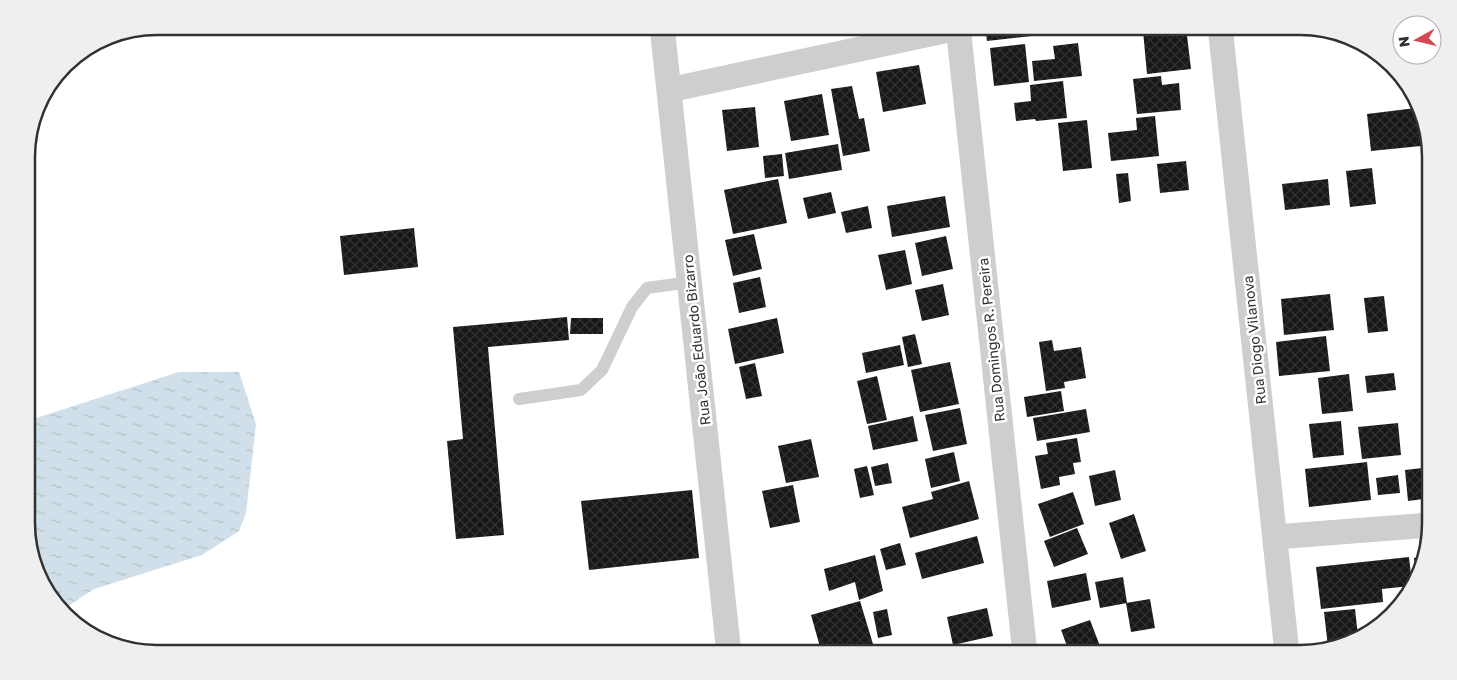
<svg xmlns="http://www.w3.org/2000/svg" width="1457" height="680" font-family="'Golos Text',sans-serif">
<defs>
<pattern id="water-ripples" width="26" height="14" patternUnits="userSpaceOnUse" patternTransform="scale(1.25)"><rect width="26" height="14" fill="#d0dfe9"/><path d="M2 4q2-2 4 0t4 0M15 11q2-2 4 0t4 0" fill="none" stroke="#b3c0c8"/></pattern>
<pattern id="building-cross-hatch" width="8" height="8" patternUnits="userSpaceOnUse" patternTransform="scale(1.25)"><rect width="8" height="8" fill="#181818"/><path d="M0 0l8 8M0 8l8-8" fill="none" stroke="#313131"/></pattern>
</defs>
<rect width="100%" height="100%" fill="#fff"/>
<path fill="url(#water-ripples)" d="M179 372H239L256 424 246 513 239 531 202 555 94 589 62 610 53 602 27 540V421Z"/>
<path fill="url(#building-cross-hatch)" d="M874 26H899V27L876 32Z
M985 26H1057L1058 33 987 41Z
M1186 27 1191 69 1147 74 1143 31Z
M1078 43 1082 76 1034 81 1032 61 1055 59 1053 46Z
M1025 44 1029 82 994 86 990 48Z
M919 65 926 104 883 112 876 72Z
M1161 76 1162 85 1179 83 1181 110 1137 114 1133 79Z
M1063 81 1067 118 1036 121 1035 119 1016 121 1014 103 1031 101 1030 85Z
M852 86 859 119 864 118 870 151 843 156 831 89Z
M822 94 829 135 791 141 784 101Z
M755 107 759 147 727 151 722 110Z
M1416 108 1421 146 1371 151 1367 114Z
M1155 116 1159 156 1111 161 1108 133 1137 130 1136 118Z
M1087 120 1092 168 1063 171 1058 123Z
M838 144 842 170 789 179 785 153Z
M782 154 784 176 765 178 763 156Z
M1186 161 1189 190 1160 193 1157 164Z
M1372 168 1376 204 1350 207 1346 171Z
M1128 173 1131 201 1119 203 1116 174Z
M778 179 787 223 733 234 724 190Z
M1328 179 1330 205 1285 210 1282 184Z
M831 192 836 213 808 219 803 198Z
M945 196 950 227 892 237 887 206Z
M868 206 872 228 846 233 841 212Z
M414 228 418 267 344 275 340 236Z
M754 234 762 269 733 276 725 240Z
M946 236 953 269 922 276 915 243Z
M905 250 912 284 886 290 878 255Z
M760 277 766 307 739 313 733 283Z
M943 284 949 315 922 321 915 290Z
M1330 294 1334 330 1284 335 1281 299Z
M1384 296 1388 331 1368 333 1364 298Z
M567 317 569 340 488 347 504 535 456 539 447 441 463 439 453 327Z
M571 318H603V334H570Z
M777 318 784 353 735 364 728 329Z
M915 334 922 364 908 367 902 337Z
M1326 336 1330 371 1279 376 1276 342Z
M1052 340 1054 351 1081 347 1086 378 1064 382 1065 388 1046 391 1039 342Z
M900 345 904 365 866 373 862 353Z
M950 362 959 404 920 412 911 370Z
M755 363 762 396 746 399 739 367Z
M1394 373 1396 390 1367 393 1365 376Z
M1349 374 1353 411 1322 414 1318 378Z
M877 376 887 420 867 424 857 381Z
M1061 391 1064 411 1027 417 1024 397Z
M960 408 967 444 933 451 925 415Z
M1086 409 1090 432 1037 441 1033 418Z
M913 416 918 441 873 450 868 426Z
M1341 421 1344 455 1313 458 1309 424Z
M1398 423 1401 455 1362 459 1358 427Z
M1077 438 1081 462 1073 463 1075 474 1059 477 1060 485 1041 489 1035 456 1048 454 1046 443Z
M811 439 819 477 786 483 778 446Z
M954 452 960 481 931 488 925 459Z
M1367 462 1371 500 1309 507 1305 469Z
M888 463 892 483 875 486 871 467Z
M867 466 874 495 860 498 854 469Z
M1431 467V498L1408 501 1405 470Z
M1115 470 1121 500 1095 506 1089 476Z
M1398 475 1400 493 1378 495 1376 478Z
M969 481 979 519 910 538 902 507 933 499 931 492Z
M793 485 800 522 770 528 762 491Z
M692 490 699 558 589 570 581 501Z
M1073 492 1084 524 1050 537 1038 504Z
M1134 514 1146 551 1121 559 1109 523Z
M1077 528 1088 554 1054 567 1044 541Z
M977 536 984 563 922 579 915 553Z
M900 543 906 565 886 570 880 549Z
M875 555 883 591 859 600 855 582 829 591 824 569Z
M1424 556 1421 573 1416 579 1414 558Z
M1409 557 1412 584 1410 586 1382 589 1383 602 1321 609 1316 567Z
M1086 573 1091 600 1052 608 1047 581Z
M1123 577 1127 603 1100 608 1095 582Z
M1150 599 1155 628 1131 632 1126 603Z
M860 601 873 644 840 654H822L811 615Z
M987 608 993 636 953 645 947 617Z
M887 609 892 635 878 638 873 612Z
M1355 609 1358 636 1328 647 1324 612Z
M1090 620 1103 654H1070L1061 630Z
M585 648 586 654H547V652Z
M1138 648 1141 654H1124V653Z"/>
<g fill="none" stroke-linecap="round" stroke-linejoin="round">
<path stroke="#cecece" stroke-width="12" d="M519 399 581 390 602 370 632 307 647 288 690 282"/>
<path stroke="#cecece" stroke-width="25" d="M662 26 729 654
M958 26 1025 654
M1220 26 1287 653
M669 90 958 28
M1275 537 1430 525"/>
</g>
<g text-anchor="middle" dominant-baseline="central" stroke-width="5" stroke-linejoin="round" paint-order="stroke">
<g font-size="14" fill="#313131" stroke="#fff">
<text transform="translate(696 340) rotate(-96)">Rua João Eduardo Bizarro</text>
<text transform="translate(991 340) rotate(-96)">Rua Domingos R. Pereira</text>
<text transform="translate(1254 340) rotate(-96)">Rua Diogo Vilanova</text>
</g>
</g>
<path d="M0 0H1457V680H0ZM157 35H1300A122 122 0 0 1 1422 157V523A122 122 0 0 1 1300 645H157A122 122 0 0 1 35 523V157A122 122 0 0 1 157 35Z" fill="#efefef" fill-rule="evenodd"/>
<path fill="none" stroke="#313131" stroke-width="2.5" d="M157 35H1300A122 122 0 0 1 1422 157V523A122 122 0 0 1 1300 645H157A122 122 0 0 1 35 523V157A122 122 0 0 1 157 35Z"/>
<g transform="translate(1417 40) rotate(262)"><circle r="24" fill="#ffffff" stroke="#adadad"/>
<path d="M0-4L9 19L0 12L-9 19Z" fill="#d14a54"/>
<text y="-8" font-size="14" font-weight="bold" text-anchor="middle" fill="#313131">N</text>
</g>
</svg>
